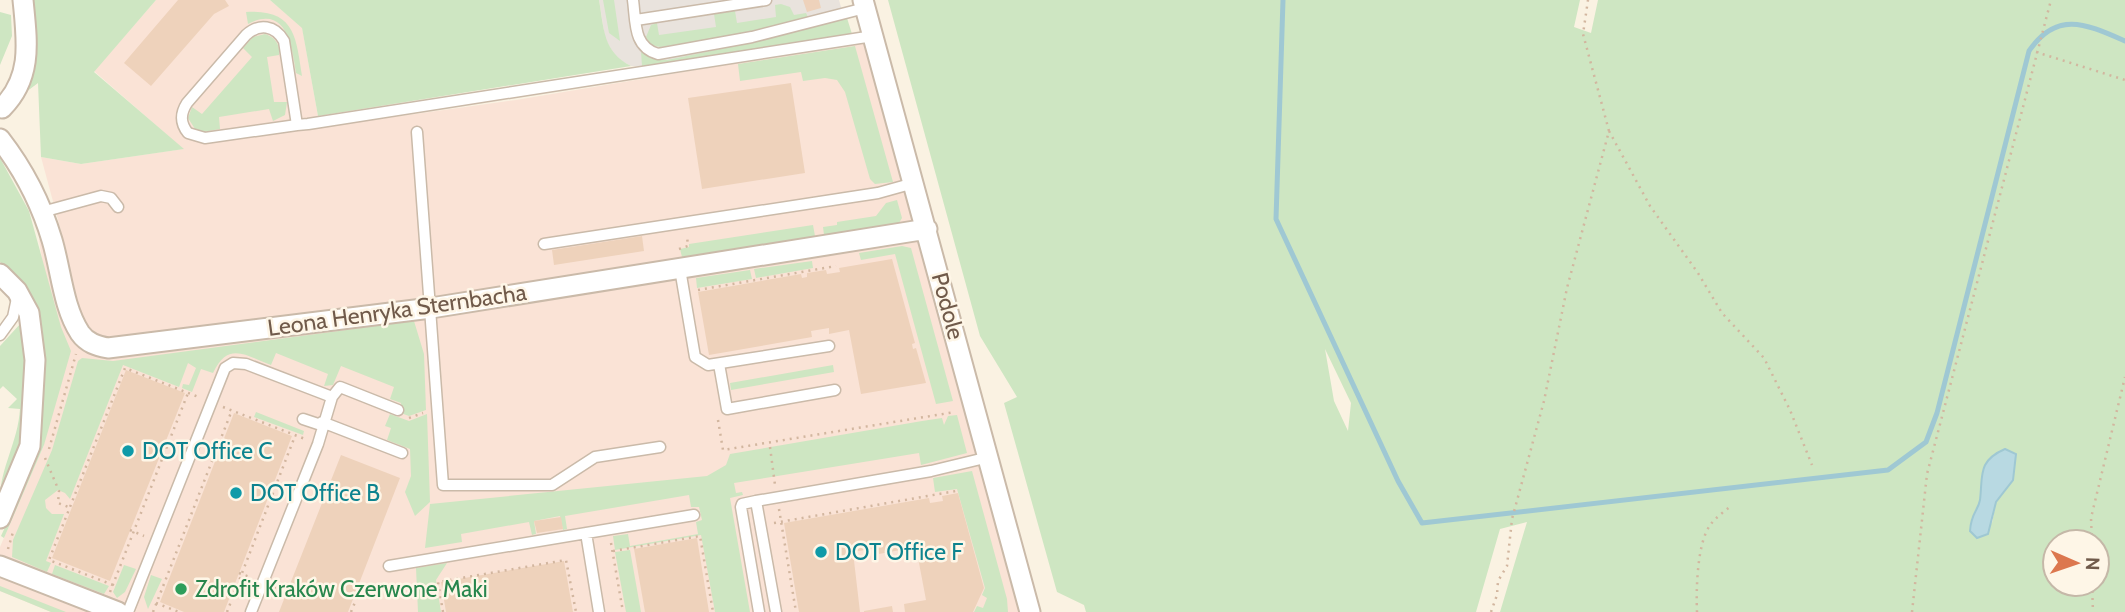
<svg xmlns="http://www.w3.org/2000/svg" width="2125" height="612" font-family="Cabin,sans-serif">
<rect width="100%" height="100%" fill="#faf2e2"/>
<path fill="#fae3d6" d="M156 0H270L302 27 318 116 365 121 516 100 869 41 1017 588 1019 612H51L0 591V547L44 445 50 313 39 239 61 231 41 157 81 164 183 149 94 71Z"/>
<path fill="#e9e3dd" d="M599 0H839L846 25 656 67 631 66 616 58 605 38Z"/>
<path fill="#cee6c2" fill-rule="evenodd" d="M29 0H156L94 72 184 149 81 164 41 157 38 83 26 92 32 74Z
M270 0H599C604 29 603 52 631 66L318 116 302 28Z
M603 0H614L620 41 609 33Z
M888 0H1580L1574 27 1591 33 1598 0H2125V612H1500L1527 522 1500 529 1476 612H1086L1084 605 1057 592 1004 403 1017 397 980 336ZM1325 349 1351 403 1348 431 1334 401ZM2013 480 1996 502 1992 523 1970 531C1971 503 1991 495 2013 480ZM2055 542H2097V584H2055Z
M781 4 790 7 794 15 806 13 808 17 758 32 660 47 651 45 646 37 651 25 657 23 659 35 716 27 714 14 735 11 737 23 776 17 775 5Z
M0 12 11 15 12 36 0 65Z
M246 12C295 9 296 37 302 76L296 73C292 47 287 4 248 24Z
M847 18 852 34 642 66 641 52 652 59 667 60 764 40Z
M265 34C275 37 280 44 279 55L267 57 274 102H287L285 115 273 121 269 109 219 117 220 129 203 132 195 129 188 118 192 107 202 114 252 57 243 48 253 37Z
M855 46 893 182 875 184 870 179 845 92 837 80 825 78 803 81 801 72 740 81 738 64Z
M0 158 29 211 61 327 71 351 44 445 4 538 1 536C14 507 30 477 38 446 43 427 41 407 42 387 45 332 48 298 0 262Z
M897 200 902 218 899 223 824 235 823 227 837 225V222L876 216 886 203Z
M813 225 815 236 682 257 680 249 689 247V244Z
M902 246 911 248 953 401 936 404 895 254 861 260 859 253Z
M812 261 813 268 756 278 754 269Z
M750 270 752 279 697 288 696 278Z
M414 321 424 354 426 410 409 416 398 412 401 403 390 399 394 387 341 366 333 385 324 386 328 374 276 353 271 365C245 355 228 341 213 373L201 369 192 392 182 388 183 384 189 385 196 368 188 363 179 387 123 365 70 499 65 493 58 490 45 500 46 508 52 514H64L46 561 51 563 47 572 12 557 13 540 52 450 78 361 82 358 113 361Z
M21 323 25 339 24 440 0 499C0 468 18 442 20 409L8 408 17 399 3 386 0 389V346Z
M833 365 834 372 731 390 730 383Z
M256 412 304 431 303 435 254 417Z
M390 414 409 421 427 414 430 502 415 516 405 492 411 476 410 449 387 440 391 428 385 426Z
M957 415 967 453 921 465 919 453 734 483 736 493 742 492 743 495 730 498 750 612H715L701 535 615 550 613 536 628 534 630 546 698 534 696 522 702 520 699 507H691L689 495 565 516 567 529 563 530 560 516 534 521 536 534 532 535 529 522 461 534 462 542 425 548 430 504 707 476 726 465 730 454 922 421 942 418 944 425 948 416Z
M972 471 1007 599 1008 612H974L977 606 983 608 987 598 982 595 985 588 957 489 935 492 933 478Z
M630 550 641 612H626L615 552Z
M447 563 436 580 441 612H418L416 568Z
M55 565 109 586 104 594 52 574Z
M124 565 136 569 125 592 117 598 113 592Z
M151 575 162 579 148 609 144 597Z
M0 586 66 612H51L0 591Z"/>
<path fill="#b8d9e2" stroke="#9fc8d3" stroke-width="2" d="M2005 449 2016 454 2013 480 1996 502 1988 534 1977 538 1970 531C1971 513 1978 511 1980 500 1983 476 1977 461 2005 449Z"/>
<g fill="none" stroke-linecap="round" stroke-linejoin="round">
<path stroke="#9fc8d3" stroke-width="5" d="M1283 0 1276 219 1398 481 1422 523 1888 470 1926 442 1937 413 2029 51C2057 10 2086 24 2125 41"/>
</g>
<path fill="#eed2bb" d="M178 0H225L229 6 214 14 151 86 124 63Z
M803 0H819L821 8 807 12Z
M791 83 805 173 702 189 688 98Z
M642 236 644 251 554 265 552 250Z
M892 259 915 343 912 344 913 349 916 348 926 383 861 394 849 330 829 334V328L811 331 812 337 709 355 698 292 801 274 802 278 807 277V273L826 270 827 274 840 272 839 268Z
M126 370 185 393 110 581 52 558Z
M234 413 292 436 224 612H184L160 602Z
M341 455 400 478 348 612H279Z
M958 493 984 588 973 612H905L904 604 926 600 916 547 879 554 877 548 853 552 860 612H799L784 523 929 498 930 503 943 501 942 496Z
M561 517 563 529 537 533 534 521Z
M697 538 709 612H645L634 549Z
M564 561 573 612H446L441 582Z
M892 606 893 612H864V611Z"/>
<g fill="none" stroke-linecap="round" stroke-linejoin="round">
<g stroke="#cabaa9" stroke-width="13">
<path id="service" d="M633 0C636 22 633 47 658 54L752 37 865 8
M636 20 766 0
M297 125 284 41C275 25 259 23 246 35L187 103C180 114 180 123 188 133L205 138 297 125 308 124 873 36
M417 132 443 485H552L595 457 660 447
M42 212 101 196 111 198 118 207
M544 244 878 193 914 183
M680 269 695 357 708 365 829 346
M0 335 13 317 17 298
M719 364 727 409 835 390
M303 419 321 425
M322 422 402 453
M756 501 742 504 741 507 759 612
M586 533 599 612
M389 566 694 515
M128 612 225 368 233 363 246 364 332 397
M251 612 318 444 332 397 340 387 398 410
M776 612 756 501 931 471 989 457"/>
</g>
<g stroke="#cabaa9" stroke-width="23">
<path id="minor" d="M863 0 1030 612
M2 108C33 77 27 41 23 0
M0 139C24 170 41 203 52 240 61 270 63 307 80 333 87 343 97 346 108 348L431 308 927 229
M0 274 17 291 29 313 35 360 30 446 0 518
M0 566 118 612"/>
</g>
<path stroke="#d2b69f" stroke-width="2.5" stroke-dasharray="2 5" stroke-linecap="butt" d="M2036 52 2125 80
M1609 131 1650 206 1698 273 1722 313 1764 358 1790 410 1812 465
M679 249 688 246 687 236
M698 290 836 266
M223 407 305 439
M409 418 423 413
M718 420 723 450 955 412
M770 447 775 485
M49 449 76 354
M45 458 59 491 58 503 71 508
M779 509 796 612
M774 523 956 491
M130 530 144 536
M2092 542 2091 518 2125 377
M611 543 623 612
M8 549 13 532
M613 551 700 536 713 612
M239 573 252 578
M2092 584 2093 612
M113 585 49 560 125 368 201 398
M274 587 287 593
M110 592 188 393
M156 603 179 612
M153 612 232 410
M227 612 295 436
M351 612 364 580
M443 612 438 582 566 560 576 612
M1491 612 1497 595 1498 581 1507 566 1512 519 1544 401 1567 288 1609 131 1583 34 1588 0
M1697 612C1696 590 1697 541 1711 524 1716 517 1725 511 1732 505
M1912 612 1927 474 2051 0"/>
<use href="#service" stroke="#fff" stroke-width="10"/>
<use href="#minor" stroke="#fff" stroke-width="19"/>
</g>
<g fill="#0f9aa8" stroke="#fef6e7" stroke-width="2.5">
<circle cx="128" cy="451" r="7"/>
<circle cx="236" cy="493" r="7"/>
<circle cx="821" cy="552" r="7"/>
</g>
<circle fill="#2e9e5b" stroke="#fef6e7" stroke-width="2.5" cx="181" cy="589" r="7"/>
<g text-anchor="middle" dominant-baseline="central" stroke-width="5" stroke-linejoin="round" paint-order="stroke">
<g font-size="23" fill="#705a4a" stroke="#fef6e7">
<text transform="translate(948 306) rotate(75)">Podole</text>
<text transform="translate(397 310) rotate(-8)">Leona Henryka Sternbacha</text>
</g>
<g font-size="23" fill="#0d838f" stroke="#fef6e7" text-anchor="start">
<text x="142" y="451">DOT Office C</text>
<text x="250" y="493">DOT Office B</text>
<text x="835" y="552">DOT Office F</text>
</g>
<g font-size="23" fill="#27864d" stroke="#fef6e7" text-anchor="start">
<text x="195" y="589">Zdrofit Kraków Czerwone Maki</text>
</g>
</g>
<g transform="translate(2076 563) rotate(92)"><circle r="33" fill="#fef6e7" stroke="#c5b8a8" stroke-width="2"/>
<path d="M0-5L12 26L0 18L-12 26Z" fill="#dc774e"/>
<text y="-10" font-size="19" font-weight="bold" text-anchor="middle" fill="#705a4a">N</text>
</g>
</svg>
